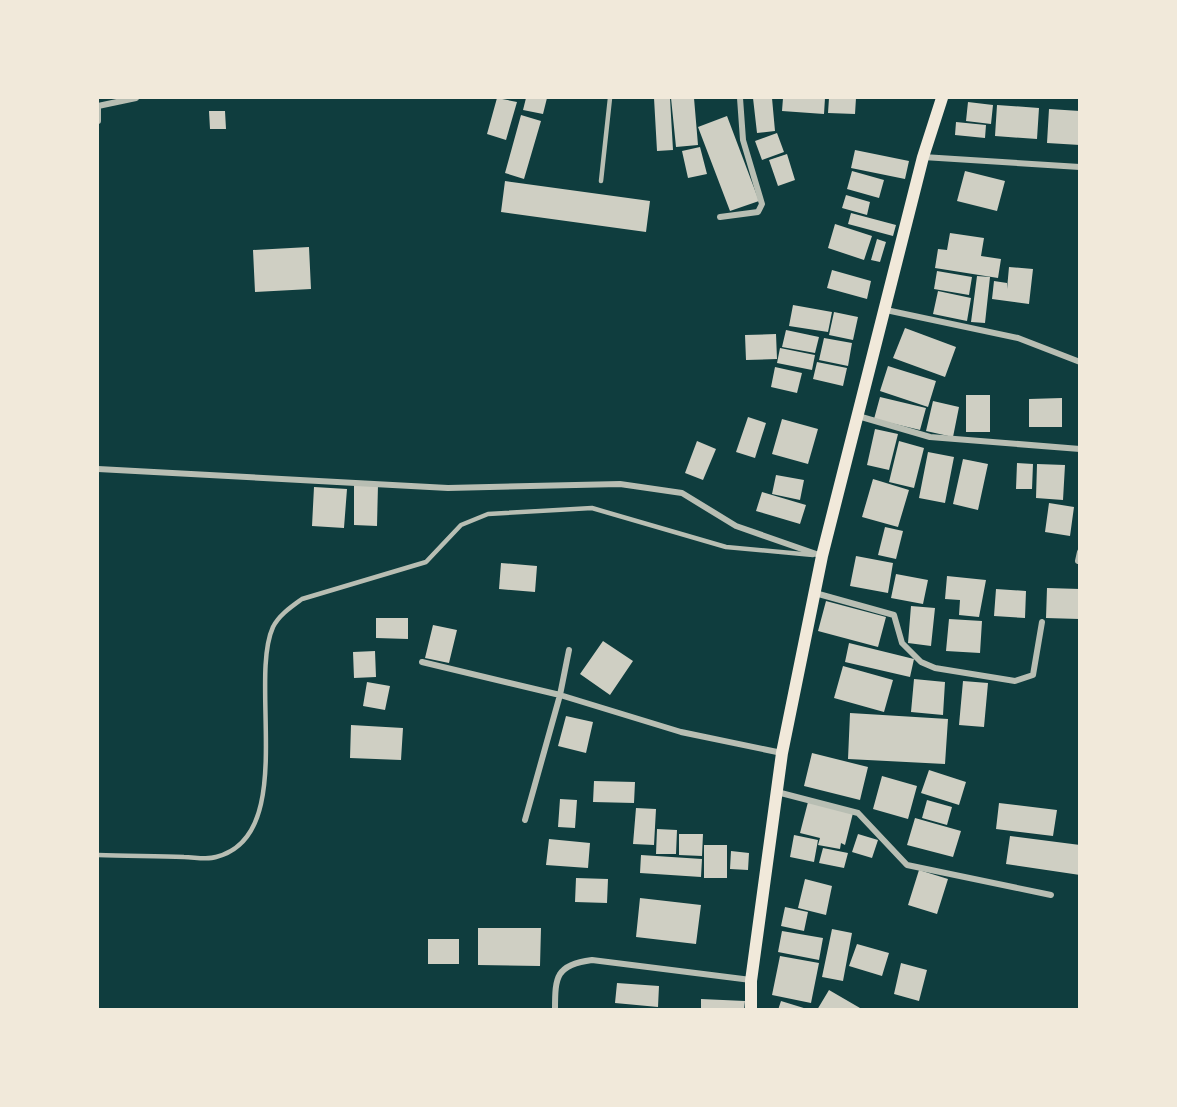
<svg xmlns="http://www.w3.org/2000/svg" width="1177" height="1107" font-family="'Roboto Condensed',sans-serif">
<rect width="100%" height="100%" fill="#0f3d3e"/>
<path fill="#cfcfc3" d="M497 98 517 102 506 140 487 134Z
M526 98H547L543 114 523 110Z
M654 98H670L673 150 657 151Z
M671 98H694L698 145 676 147Z
M753 98H772L775 131 757 133Z
M783 98H825L824 114 782 111Z
M829 98H856L855 114 828 113Z
M968 102 993 105 991 124 966 121Z
M997 105 1039 108 1037 139 995 136Z
M1049 109 1080 111V145L1047 143Z
M209 111H225L226 129H210Z
M521 115 541 121 524 179 505 173Z
M727 116 759 201 730 211 698 127Z
M956 122 986 125 985 138 955 135Z
M777 133 784 152 762 160 755 141Z
M700 147 707 174 688 178 682 151Z
M855 150 909 161 905 179 851 168Z
M787 154 795 180 778 186 769 160Z
M852 171 884 180 879 198 847 189Z
M965 171 1005 181 997 211 957 201Z
M505 181 650 201 646 232 501 212Z
M846 195 870 202 867 215 842 208Z
M851 213 896 225 893 236 848 224Z
M835 224 872 236 864 260 828 248Z
M950 233 984 238 981 256 1001 259 998 278 935 268 938 249 947 250Z
M877 239 886 242 880 262 871 260Z
M309 247 311 289 255 292 253 250Z
M1009 267 1033 269 1029 304 992 299 994 281 1007 283V289Z
M832 270 871 281 867 299 827 288Z
M937 271 972 277 969 295 934 289Z
M977 276 990 277 985 323 971 322Z
M938 291 971 298 967 321 933 314Z
M793 305 832 312 828 332 789 326Z
M834 312 858 317 853 340 829 335Z
M905 328 956 347 945 377 893 358Z
M786 330 819 337 815 353 782 347Z
M776 334 777 359 746 360 745 335Z
M824 338 852 343 848 366 819 360Z
M780 348 815 355 812 370 777 363Z
M817 362 847 368 843 386 813 379Z
M888 366 936 381 928 407 880 391Z
M775 367 802 373 797 393 771 387Z
M966 395H990V432H966Z
M880 397 926 408 920 430 874 419Z
M1062 398V427H1029V399Z
M933 401 959 407 953 437 926 431Z
M748 417 766 423 755 458 736 452Z
M782 419 818 429 808 464 772 454Z
M875 429 898 434 889 470 867 465Z
M697 441 716 449 703 480 685 473Z
M899 441 924 448 914 488 889 482Z
M928 452 954 457 945 503 919 498Z
M963 459 988 464 978 510 953 504Z
M1017 463 1033 464 1032 489H1016Z
M1037 464 1065 465 1063 500 1036 498Z
M776 475 804 480 800 500 772 494Z
M873 479 909 490 898 527 862 517Z
M354 485H378L377 526 354 525Z
M314 487 347 489 344 528 312 526Z
M762 492 806 505 800 524 756 511Z
M1049 503 1074 507 1070 536 1045 532Z
M885 527 903 531 896 559 878 555Z
M856 556 893 563 888 593 850 586Z
M501 563 537 566 535 592 499 589Z
M896 574 928 580 923 604 891 598Z
M947 576 986 580 979 617 959 615 960 600 945 599Z
M1047 588 1080 589 1079 619 1046 618Z
M996 589 1026 591 1025 618 994 616Z
M826 601 886 617 878 647 818 631Z
M911 606 935 608 931 646 908 643Z
M376 618H408V639L376 638Z
M949 619 982 621 980 653 946 651Z
M433 625 457 630 449 663 425 658Z
M603 641 633 661 610 695 580 674Z
M849 643 914 659 910 677 845 662Z
M375 651 376 677 354 678 353 652Z
M843 666 893 680 884 712 834 698Z
M914 679 945 682 943 715 911 712Z
M963 681 988 683 984 727 959 725Z
M367 682 390 686 385 710 363 706Z
M850 713 948 719 945 764 848 759Z
M566 716 593 722 586 753 558 746Z
M351 725 403 728 401 760 350 758Z
M812 753 868 767 860 800 804 786Z
M929 770 966 782 959 805 921 793Z
M882 776 917 786 908 819 873 809Z
M594 781 635 782 634 803 593 802Z
M560 799 577 800 575 828 558 827Z
M927 800 952 807 947 825 922 818Z
M808 802 853 813 845 845 841 843 840 849 818 845 820 838 800 833Z
M999 803 1057 810 1053 836 996 829Z
M636 808 656 809 654 845 633 844Z
M915 818 961 831 953 857 907 845Z
M657 829 677 830 676 854H656Z
M679 834H703L702 856 679 855Z
M858 834 878 840 872 858 852 852Z
M794 835 818 840 814 862 790 857Z
M1010 836 1080 845V875L1006 864Z
M549 839 590 843 588 868 546 865Z
M704 845H727V878H704Z
M823 848 848 853 844 868 819 863Z
M731 851 749 853 748 870 730 869Z
M641 855 702 859 701 877 640 873Z
M919 870 948 879 937 914 908 905Z
M576 878 608 879 607 903 575 902Z
M805 879 832 886 826 915 798 908Z
M640 898 701 905 696 944 636 937Z
M785 907 808 912 804 931 781 926Z
M478 928H541L540 966 478 965Z
M832 929 852 933 843 981 822 977Z
M782 931 823 938 819 960 778 952Z
M428 939H459V964H428Z
M857 944 889 953 882 976 849 966Z
M780 956 819 963 811 1003 772 995Z
M901 963 927 970 919 1001 894 994Z
M617 983 659 986 658 1007 615 1003Z
M829 990 860 1008 859 1010H817Z
M701 999 745 1001 744 1010H701Z
M781 1001 807 1009V1010H778Z"/>
<g fill="none" stroke-linecap="round" stroke-linejoin="round">
<path stroke="#b8beb3" stroke-width="4.5" d="M601 181 610 98
M98 855C126 856 155 856 184 857 194 857 207 860 216 857 298 837 248 682 273 627 279 615 291 607 302 599L426 562 461 525 488 514 592 508 726 547 813 555"/>
<path stroke="#b8beb3" stroke-width="6" d="M98 106 136 98
M98 121V106
M923 157 1080 167
M720 217 758 212 762 204 743 140 740 98
M886 310 1018 338 1080 362
M858 416 930 437 1080 449
M98 469 448 488 620 484 682 493 736 526 822 556
M1078 561 1080 552
M815 593 894 615 902 643 921 662 935 668 1015 681 1033 675 1042 622
M422 662 560 695 681 732 782 753
M777 792 858 813 907 865 1051 895
M525 820 560 695 569 650
M555 1010C555 976 556 965 592 960L751 980"/>
<path stroke="#f1e9da" stroke-width="12" d="M751 1010V981L782 753 822 556 923 157 942 98"/>
</g>
<rect width="1177" height="1107" fill="none" stroke="#f1e9da" stroke-width="198"/>
</svg>
